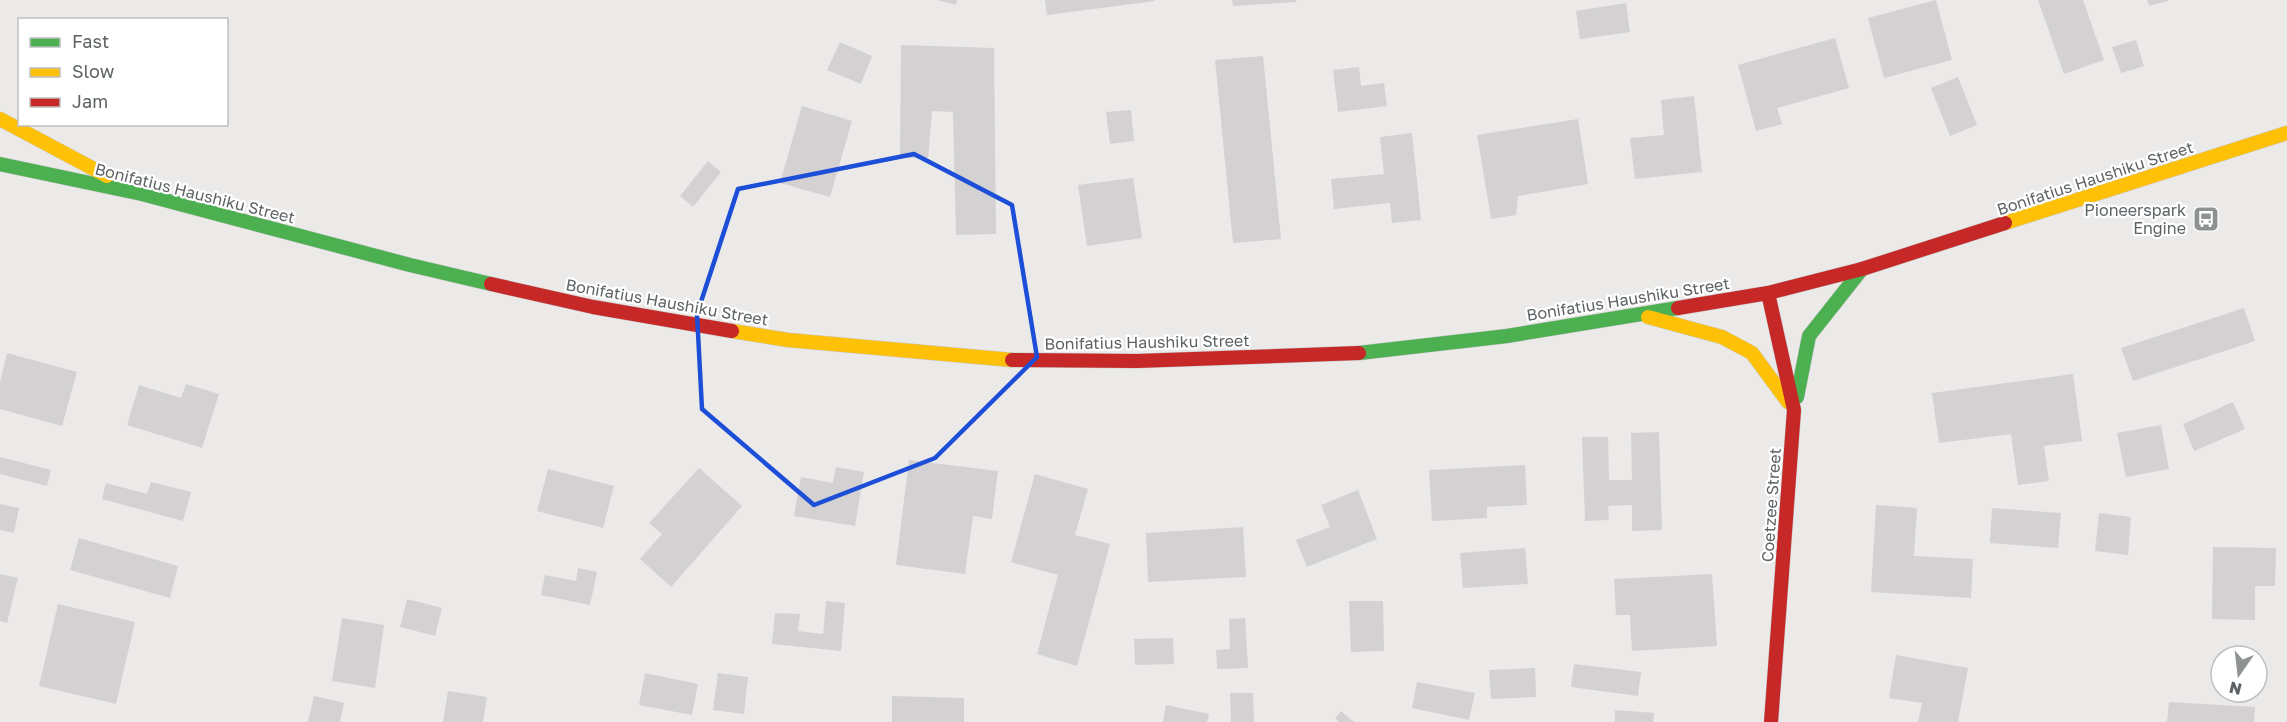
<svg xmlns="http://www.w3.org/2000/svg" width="2287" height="722" font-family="'Golos Text',sans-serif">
<rect width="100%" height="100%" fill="#eceae8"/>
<path fill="#d3d1d1" d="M937 0H957L956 5Z
M1045 0H1155V1L1047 15Z
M1232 0H1296L1297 2 1233 6Z
M1936 0 1952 60 1884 78 1868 18Z
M2038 0H2083L2104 60 2064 74Z
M2147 0H2168V1L2149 6Z
M1626 3 1630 32 1580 39 1576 11Z
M1835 38 1849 88 1777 108 1782 124 1756 131 1738 65Z
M2136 40 2144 66 2121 73 2112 47Z
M840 42 872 56 861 84 827 70Z
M901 45 994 48 996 234 956 235 953 112 932 111 928 158H900Z
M1263 56 1281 239 1233 243 1215 60Z
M1359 67 1361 86 1384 83 1387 106 1338 112 1333 70Z
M1958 77 1977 125 1950 136 1931 88Z
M1694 96 1702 172 1635 179 1630 138 1664 135 1661 100Z
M802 106 852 121 830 197 780 183Z
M1131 110 1134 141 1110 144 1106 112Z
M1578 119 1588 184 1518 196 1516 215 1491 219 1477 135Z
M1412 133 1421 220 1392 223 1390 203 1334 209 1331 179 1384 174 1380 137Z
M708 161 721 172 693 207 680 196Z
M1133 178 1142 238 1087 246 1078 185Z
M2244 308 2255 341 2133 381 2121 348Z
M7 353 77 372 62 426 0 409V382Z
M2073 374 2082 441 2044 446 2049 481 2018 485 2011 434 1939 443 1932 393Z
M186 384 219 394 202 448 127 425 139 385 181 398Z
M2233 402 2245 429 2194 451 2183 424Z
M2161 425 2169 469 2126 477 2117 433Z
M1659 432 1662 530 1632 531V505L1608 506 1609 520 1585 521 1582 437H1608L1609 480H1632L1631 433Z
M0 457 51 470 47 486 0 474Z
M909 460 998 471 992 519 973 516 965 574 896 565Z
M1525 465 1527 505 1487 507V518L1432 521 1429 470Z
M836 467 864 472 855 526 794 516 801 477 833 483Z
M699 468 742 506 671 587 640 559 662 534 649 523Z
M548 469 614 486 603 528 537 511Z
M1035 474 1088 489 1075 535 1110 544 1077 666 1037 654 1058 575 1011 562Z
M151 482 191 492 183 521 102 499 106 483 147 494Z
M1358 490 1377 539 1307 567 1296 540 1330 527 1321 505Z
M0 504 19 508 14 533 0 530Z
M1876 505 1917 508 1914 556 1973 559 1971 598 1871 592Z
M1992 508 2061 513 2058 548 1990 543Z
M2099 513 2131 517 2128 555 2095 551Z
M1243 527 1246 577 1148 582 1146 533Z
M79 538 178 566 170 598 70 570Z
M2213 547 2276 548 2275 586H2255V620L2212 619Z
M1525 548 1528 584 1463 588 1460 553Z
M578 568 597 572 590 605 541 595 545 575 576 581Z
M0 574 18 578 7 623 0 621Z
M1712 574 1717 646 1632 651 1630 615H1616L1614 579Z
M407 599 442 608 435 636 400 627Z
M826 601 845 603 841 651 772 644 775 613 800 614 798 631 823 634Z
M1349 601H1383L1384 651 1351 652Z
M58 604 135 622 116 704 39 686Z
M342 618 384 625 375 688 332 681Z
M1245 618 1248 668 1217 669 1216 650 1230 649 1229 619Z
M1173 638 1174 664 1135 665 1134 639Z
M1896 655 1968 668 1958 722H1918L1922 703 1889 698Z
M1574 664 1641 672 1638 696 1571 687Z
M1535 668 1536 697 1491 699 1489 670Z
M645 673 698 684 692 715 639 705Z
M718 673 748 677 744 714 713 710Z
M1417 682 1475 693 1469 720 1412 708Z
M448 691 487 697 483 722H443Z
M1230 693H1253L1254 722H1231Z
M314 696 344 703 340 722H308Z
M892 696 964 698V722H892Z
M2169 702 2255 707 2254 722H2167Z
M1166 705 1209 714 1207 722H1163Z
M1615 710 1654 713 1653 722H1615Z
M1341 711 1354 722H1339L1335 718Z"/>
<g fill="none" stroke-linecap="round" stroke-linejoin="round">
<g stroke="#c6c7c7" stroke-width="15">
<path id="fast" d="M0 164 142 194 410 265 491 284
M1359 353 1507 336 1678 308
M1797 397 1809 336 1862 269"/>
</g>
<g stroke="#c6c7c7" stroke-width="15">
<path id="slow" d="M0 119 107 176
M2005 223 2287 133
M1648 317 1722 337 1752 353 1788 402
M732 331 788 340 1012 360"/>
</g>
<g stroke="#c6c7c7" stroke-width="15">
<path id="jam" d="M491 284 593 307 732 331
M1768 293 1794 410 1771 722
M1678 308 1768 293 1862 269 2005 223
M1012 360 1137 361 1359 353"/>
</g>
<use href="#fast" stroke="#4caf50" stroke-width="14"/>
<use href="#slow" stroke="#ffc107" stroke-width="14"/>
<use href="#jam" stroke="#c62828" stroke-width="14"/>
</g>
<path fill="none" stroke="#1d4ed8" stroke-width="4.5" stroke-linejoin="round" d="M914 154 1012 205 1037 357 935 458 814 505 702 409 697 314 738 189Z"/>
<defs>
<g id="bus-square" transform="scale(1.35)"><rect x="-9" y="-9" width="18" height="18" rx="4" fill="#8f9293" stroke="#fff"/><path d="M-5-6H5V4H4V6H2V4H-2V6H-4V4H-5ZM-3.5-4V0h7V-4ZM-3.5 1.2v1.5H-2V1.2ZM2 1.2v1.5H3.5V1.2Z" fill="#fff"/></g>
</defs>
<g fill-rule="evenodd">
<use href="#bus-square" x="2206" y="219"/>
</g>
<g text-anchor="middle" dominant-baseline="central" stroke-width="4.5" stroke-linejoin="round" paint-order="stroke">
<g font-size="16" fill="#5d6265" stroke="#fff">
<text transform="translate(2095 178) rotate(-18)">Bonifatius Haushiku Street</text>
<text transform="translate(195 193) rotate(14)">Bonifatius Haushiku Street</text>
<text transform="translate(1628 299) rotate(-9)">Bonifatius Haushiku Street</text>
<text transform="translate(667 302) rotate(10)">Bonifatius Haushiku Street</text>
<text transform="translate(1147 342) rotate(-1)">Bonifatius Haushiku Street</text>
<text transform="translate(1771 505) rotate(-86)">Coetzee Street</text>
</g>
<g font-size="16" fill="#5d6265" stroke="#fff" text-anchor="end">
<text x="2186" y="210">Pioneerspark<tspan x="2186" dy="18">Engine</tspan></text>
</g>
</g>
<rect x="18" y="18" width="210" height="108" fill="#ffffff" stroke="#bec0c1" stroke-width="1.5"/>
<rect x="30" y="38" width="30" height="9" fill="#4caf50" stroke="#bec0c1" stroke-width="1.5"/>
<text x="72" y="48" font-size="18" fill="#5d6265">Fast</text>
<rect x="30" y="68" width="30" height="9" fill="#ffc107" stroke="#bec0c1" stroke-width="1.5"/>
<text x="72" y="78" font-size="18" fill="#5d6265">Slow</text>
<rect x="30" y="98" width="30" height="9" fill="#c62828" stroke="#bec0c1" stroke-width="1.5"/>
<text x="72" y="108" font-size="18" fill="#5d6265">Jam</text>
<g transform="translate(2239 674) rotate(194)"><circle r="28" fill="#ffffff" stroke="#bec0c1" stroke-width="1.5"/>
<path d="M0-4.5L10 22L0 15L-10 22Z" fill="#8f9293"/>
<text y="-9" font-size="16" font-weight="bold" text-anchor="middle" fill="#5d6265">N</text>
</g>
</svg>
